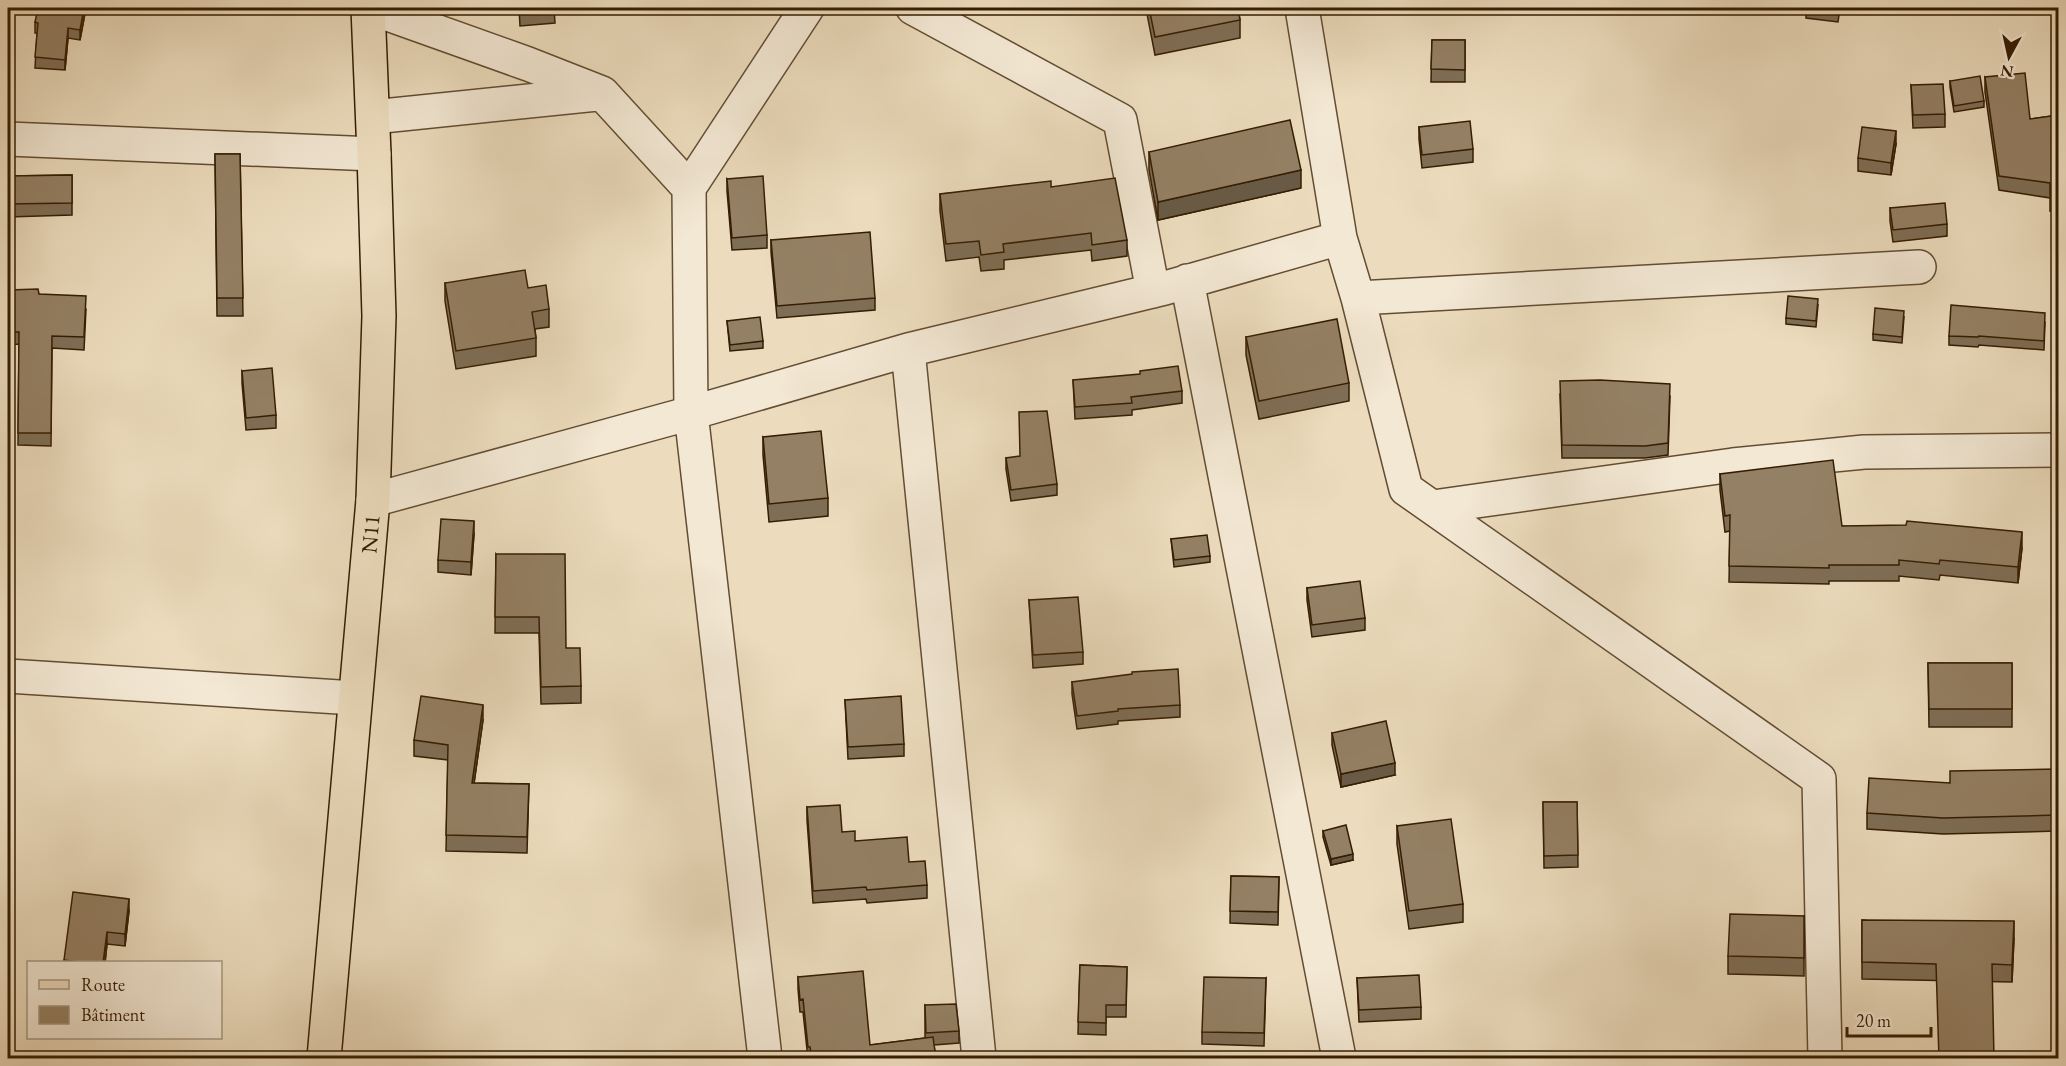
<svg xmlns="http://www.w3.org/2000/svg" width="2066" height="1066" font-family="'EB Garamond',serif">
<rect width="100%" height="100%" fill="#ecdcbd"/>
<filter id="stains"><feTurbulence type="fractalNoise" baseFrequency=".00333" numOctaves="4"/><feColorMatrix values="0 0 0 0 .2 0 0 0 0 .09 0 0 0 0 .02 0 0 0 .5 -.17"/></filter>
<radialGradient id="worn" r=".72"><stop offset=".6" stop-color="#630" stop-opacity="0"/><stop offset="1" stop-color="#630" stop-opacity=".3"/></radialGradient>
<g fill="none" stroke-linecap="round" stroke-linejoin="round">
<g stroke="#634d32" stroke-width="36">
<path id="minor" d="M371 8 528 64 602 93 689 188 691 413 765 1058
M913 8 1120 120 1153 291
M373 117 597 94
M8 139 374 154
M689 188 807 8
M1340 238 1358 298 1406 489 1819 779 1825 1058
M1187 281 1339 1058
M1358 298 1919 267
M908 350 979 1058
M373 500 691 413 908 350 1165 288 1340 238 1302 8
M1433 507 1733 465 1864 452 2058 450
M8 676 355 698"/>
</g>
<g stroke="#351d03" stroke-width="36">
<g id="major">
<path id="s1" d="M324 1058 373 500 379 316 374 154 368 8"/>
</g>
</g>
<use href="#minor" stroke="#f3e8d4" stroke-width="33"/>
<use href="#major" stroke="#ecdcbd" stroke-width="33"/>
</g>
<path fill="#7f6e56" stroke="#351d03" stroke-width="1.5" d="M86 8 80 40 68 38 65 70 35 68 37 33H35V22Z
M519 8H554L555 23 520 26Z
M1147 8H1238L1240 20V38L1155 55 1147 14Z
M1806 8H1840L1838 22 1806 18Z
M1432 40H1465V82H1431Z
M1985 77 2030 119 2058 115V209L2050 211V198L1999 190 1985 92Z
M1950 81 1984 101V107L1954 112 1950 87Z
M1911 85 1945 114V127L1913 128Z
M1419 127 1473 149V162L1422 168 1419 139Z
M1896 144 1891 175 1858 171V158Z
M1149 152 1301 188 1158 220 1149 170Z
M215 154H240L243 316H217Z
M72 175V215L8 217V176Z
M727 179 767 235V248L732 250 727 191Z
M1051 187 1127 240V256L1092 261 1091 250 1004 260V269L981 271 979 257 946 261 940 211V194Z
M1890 208 1947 224V236L1893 242 1890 221Z
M771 240 875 298V310L777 318 771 252Z
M445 283 528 288 549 309V327L535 329 536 338V356L456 369 445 301Z
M8 290 39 294 86 309 84 350 52 348 51 446 18 445 19 344 8 345Z
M1818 305 1816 327 1786 324V318Z
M1904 317 1902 343 1873 340V334Z
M727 321 763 341V348L730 351Z
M2045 322 2044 350 1979 345 1978 347 1949 345V336Z
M1246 337 1349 383V401L1259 419 1246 355Z
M242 371 276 415V428L246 430 242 383Z
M1073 380 1182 391V403L1132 410V415L1075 419Z
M1560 394 1670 396 1668 455 1645 458H1562Z
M763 437 828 498V516L769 522 763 455Z
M1006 458 1057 484V495L1011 501 1006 469Z
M1720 474 1842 526 2022 548 2018 583 1940 575 1939 580 1899 576V581H1829V584L1729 582 1730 531 1725 532 1720 490Z
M474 534 471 575 438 572V560Z
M1171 539 1210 556V562L1174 567Z
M496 554 566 648 581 686V703L541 704 539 633H495Z
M1307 588 1365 618V630L1312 637 1307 600Z
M1029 600 1083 652V664L1033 668Z
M1928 663H2012V727H1929Z
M1072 682 1180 705V717L1118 721V724L1077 729 1072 694Z
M845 700 904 744V756L848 759Z
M483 720 474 783 529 784 527 853 446 851 448 760 414 756V740Z
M1332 733 1395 775 1341 787 1332 745Z
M2058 769V831L1943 834 1867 829V813L1950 783Z
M1543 802H1577L1578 867 1544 868Z
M807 807 855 841 909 862 927 885V898L867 903 866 899 813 903 807 820Z
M1397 826 1463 904V922L1409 929 1397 844Z
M1323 831 1353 860 1331 865 1323 837Z
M1231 876 1279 877 1278 925 1230 923Z
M129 911 125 946 107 944 105 963H64V960Z
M1804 916V976L1728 974V956Z
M1862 920 2014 938 2012 982 1862 979Z
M1080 965 1127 967 1126 1017H1106V1035L1078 1034Z
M798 977 870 1045 925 1038V1005L959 1031V1043L934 1045 936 1059H808L803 1012H800L798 989Z
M1266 978 1264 1046 1202 1044V1032Z
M1357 978 1421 1007V1019L1359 1022Z"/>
<path fill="#685a46" stroke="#351d03" stroke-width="1.5" d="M84 8H86L80 40V30Z
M68 28V38L65 70V60Z
M1896 131V144L1891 175V163Z
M1301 170V188L1158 220V202Z
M474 521V534L471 575V562Z
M2022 532V548L2018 583V567Z
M483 705V720L472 798V783Z
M1395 763V775L1341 787V774Z
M1353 854V860L1331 865V859Z
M129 899V911L125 946V934Z
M2014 921V938L2012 982V965Z
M107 932V944L105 963H103Z"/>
<path fill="#948064" stroke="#351d03" stroke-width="1.5" d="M38 8H84L80 30 68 28 65 60 35 57 38 23 35 22Z
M520 8H554L555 11 520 13Z
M1149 8H1238L1240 20 1155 37Z
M1820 8H1839L1838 9Z
M1432 40H1465V70L1431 69Z
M2025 73 2030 119 2058 115V195L2050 196V183L1999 176 1985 77Z
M1980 76 1984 101 1954 106 1950 81Z
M1943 84 1945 114 1913 115 1911 85Z
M1290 120 1301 170 1158 202 1149 152Z
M1470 121 1473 149 1422 155 1419 127Z
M1862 127 1896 131 1891 163 1858 158Z
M215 154H240L243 298H217Z
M72 175V203L8 204V176Z
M763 176 767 235 732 238 727 179Z
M1115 178 1127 240 1092 245 1091 233 1003 244 1004 252 981 255 979 241 946 244 940 194 1051 181V187Z
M1945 203 1947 224 1893 230 1890 208Z
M870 232 875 298 777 306 771 240Z
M525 270 528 288 546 285 549 309 532 312 536 338 456 351 445 283Z
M38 289 39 294 86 296 84 337 52 336 51 433H18L19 332H8V290Z
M1788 296 1818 299 1816 321 1786 318Z
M1951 305 2045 313 2044 341 1979 336 1978 337 1949 336Z
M1875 308 1904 311 1902 337 1873 334Z
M760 317 763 341 730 345 727 321Z
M1337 319 1349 383 1259 401 1246 337Z
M1178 366 1182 391 1131 397 1132 403 1075 407 1073 380 1140 374V371Z
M272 368 276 415 246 418 242 371Z
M1600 380 1670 384 1668 443 1645 446 1562 445 1560 381Z
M1047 411 1057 484 1011 490 1006 458 1020 456 1019 412Z
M821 431 828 498 769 504 763 437Z
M1833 460 1842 526 1906 525 1907 521 2022 532 2018 567 1940 560 1939 564 1899 560V565H1829V568L1729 566 1730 515 1725 516 1720 474Z
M441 519 474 521 471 562 438 560Z
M1207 535 1210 556 1174 560 1171 539Z
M496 554H565L566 648H580L581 686 541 687 539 617H495Z
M1360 581 1365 618 1312 625 1307 588Z
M1078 597 1083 652 1033 655 1029 600Z
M1928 663H2012V709H1929Z
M1178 669 1180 705 1118 709V711L1077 716 1072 682 1132 674V672Z
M421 696 483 705 472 783 529 784 527 837 446 835 448 745 414 740Z
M901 696 904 744 848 747 845 700Z
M1386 721 1395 763 1341 774 1332 733Z
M2058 769V815L1943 818 1867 813 1869 778 1950 783V771Z
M1543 802H1577L1578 855 1544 856Z
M840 805 842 832 855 831V841L907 837 909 862 925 861 927 885 867 890 866 887 813 891 807 807Z
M1451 819 1463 904 1409 911 1397 826Z
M1346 825 1353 854 1331 859 1323 831Z
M1231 876 1279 877 1278 912 1230 911Z
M73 892 129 899 125 934 107 932 103 963H85L64 960Z
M1730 914 1804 916V958L1728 956Z
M1862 920 2014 921 2012 965 1992 964 1994 1059H1939L1936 964 1862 962Z
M1080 965 1127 967 1126 1005H1106V1023L1078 1022Z
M863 971 870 1045 933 1037 936 1059H812L810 1047H808L803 999 800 1000 798 977Z
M1419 975 1421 1007 1359 1010 1357 978Z
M1204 977 1266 978 1264 1033 1202 1032Z
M956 1004 959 1031 926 1033 925 1005Z"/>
<g text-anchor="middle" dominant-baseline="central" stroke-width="4.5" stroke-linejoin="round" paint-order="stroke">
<g font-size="22" fill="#351d03" stroke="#f3e8d4">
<text stroke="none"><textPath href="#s1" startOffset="526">N11</textPath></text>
</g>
</g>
<rect width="2066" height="1066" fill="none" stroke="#ecdcbd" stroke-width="30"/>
<rect x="9" y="9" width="2048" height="1048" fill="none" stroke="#351d03" stroke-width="3"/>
<rect x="15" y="15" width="2036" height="1036" fill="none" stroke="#351d03" stroke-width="1.5"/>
<rect x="27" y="961" width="195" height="78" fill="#f3e8d4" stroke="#a79780" stroke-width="1.5"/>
<rect x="39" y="980" width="30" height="9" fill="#ecdcbd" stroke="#a79780" stroke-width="1.5"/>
<text x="81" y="991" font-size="18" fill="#351d03">Route</text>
<rect x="39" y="1006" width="30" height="18" fill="#948064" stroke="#a79780" stroke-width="1.5"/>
<text x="81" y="1021" font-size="18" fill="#351d03">Bâtiment</text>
<g transform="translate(2009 57) rotate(188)" stroke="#f3e8d4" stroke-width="4.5" paint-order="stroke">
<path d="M0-4.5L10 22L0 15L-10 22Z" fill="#351d03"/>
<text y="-9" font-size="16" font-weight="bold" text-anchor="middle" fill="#351d03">N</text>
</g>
<path d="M1847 1027v9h84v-9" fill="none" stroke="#351d03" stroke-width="3"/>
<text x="1856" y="1027" font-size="18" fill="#351d03" stroke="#f3e8d4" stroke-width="4.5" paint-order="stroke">20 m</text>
<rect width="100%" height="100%" filter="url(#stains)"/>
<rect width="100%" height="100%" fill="url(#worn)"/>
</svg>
